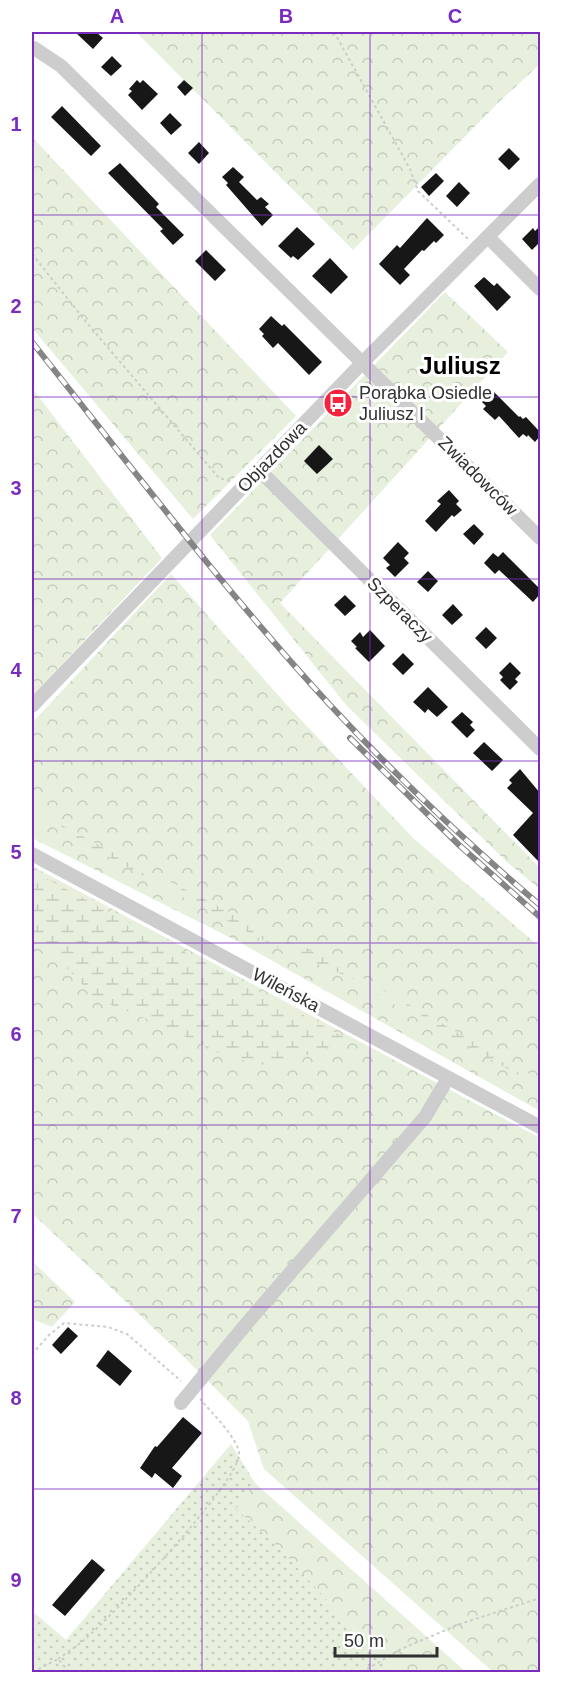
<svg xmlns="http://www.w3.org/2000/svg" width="572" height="1704" font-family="Arial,sans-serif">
<defs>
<pattern id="grass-dots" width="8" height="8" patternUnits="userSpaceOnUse" patternTransform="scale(1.5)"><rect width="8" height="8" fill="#e7efdd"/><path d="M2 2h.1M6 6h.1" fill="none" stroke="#c6cdbe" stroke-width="1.8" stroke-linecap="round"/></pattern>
<pattern id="forest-crowns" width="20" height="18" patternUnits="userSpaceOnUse" patternTransform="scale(1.5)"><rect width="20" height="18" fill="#e7efdd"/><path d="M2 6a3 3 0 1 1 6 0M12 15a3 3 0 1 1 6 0" fill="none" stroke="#c6cdbe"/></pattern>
<pattern id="wetland-marsh" width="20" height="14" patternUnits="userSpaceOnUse" patternTransform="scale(1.5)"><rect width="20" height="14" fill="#e7efdd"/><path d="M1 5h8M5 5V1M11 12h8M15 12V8" fill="none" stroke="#c6cdbe"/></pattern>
</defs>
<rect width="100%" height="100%" fill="#fff"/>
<path fill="url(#grass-dots)" d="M231 1444 255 1483 236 1508 279 1548 394 1672H32V1611L66 1640Z"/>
<path fill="url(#forest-crowns)" d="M136 32H540V64L498 103 353 250Z
M32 137 296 416 193 519 32 328Z
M445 292 508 352 280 603 540 868V889L508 863 347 706 210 535Z
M32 388 162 558 32 696Z
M171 574 285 703 414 839 540 947V1111L239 942 32 838V723Z
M32 866 540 1138V1672H493L264 1469 248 1421 183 1356 32 1213Z
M32 1261 75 1302 52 1327 32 1319Z
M255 1483 466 1672H394L279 1548 235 1508Z"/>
<path fill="url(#wetland-marsh)" d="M32 809 123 858 293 944 330 959 540 1080V1087L411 1015 356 980 276 947 32 816Z
M32 871 346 1038 344 1042 272 1067 222 1055 160 1024 96 999 61 962 43 941 32 934Z"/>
<path fill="#171717" d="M75 32H96L103 38 93 49Z
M112 56 122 66 111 76 101 67Z
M137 80 140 83 143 80 158 94 142 110 128 95 132 91 129 89Z
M184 80 193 88 185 96 177 87Z
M62 106 101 146 91 156 51 117Z
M170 113 182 125 171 135 160 123Z
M199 142 209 153 199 164 188 153Z
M509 148 520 159 509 170 498 159Z
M120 163 159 204 156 207 184 235 173 245 160 231 163 229 108 173Z
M233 167 244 177 239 182 257 200 261 197 269 204 265 207 273 215 262 226 226 185 228 183 222 177Z
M436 173 444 181 429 196 421 187Z
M459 182 470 193 457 207 446 196Z
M427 218 444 235 436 243 434 241 424 251 422 250 404 269 410 275 400 285 379 264 397 245 400 248Z
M540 226V242L532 250 522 239 533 228 535 231Z
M297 227 315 244 298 260 293 256 291 258 278 246Z
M206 250 226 270 215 281 195 261Z
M330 258 348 277 331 294 312 276Z
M484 277 494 286 497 283 511 297 497 311 474 286Z
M271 316 282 326 284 324 322 362 309 375 278 343 273 348 262 336 264 334 259 329Z
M491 389 519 417 520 416 523 419 526 417 540 432V436L535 442 528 435 527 437 523 434 519 438 499 416 495 420 483 409 486 406 480 400Z
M319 445 333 459 317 474 304 461Z
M449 490 459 501 456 504 462 510 454 517 452 515 436 532 425 521 441 504 437 501Z
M474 524 484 534 474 545 463 534Z
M398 542 409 553 404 558 409 563 395 577 386 568 390 565 383 558Z
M503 552 540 589V594L533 602 499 570 495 574 484 563 493 553 498 557Z
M428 571 438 581 428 592 417 582Z
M345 595 356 606 345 616 334 605Z
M453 604 463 615 452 625 442 615Z
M486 627 497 638 486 649 475 638Z
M370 630 385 646 369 662 355 648 357 647 351 641 360 632 363 637Z
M403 653 414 664 403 675 392 664Z
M510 662 521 673 515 679 518 682 510 690 500 680 503 677 499 673Z
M428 687 448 707 437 717 428 709 425 713 413 702Z
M462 712 473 722 470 725 475 730 467 738 451 722Z
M484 742 503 760 492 771 473 753Z
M520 769 540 793V863L513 835 533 813 507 788 512 783 509 780Z
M68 1327 78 1336 61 1354 52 1345Z
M108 1350 132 1371 120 1386 96 1366Z
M183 1417 202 1433 172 1468 182 1476 173 1488 155 1473 152 1478 140 1468 155 1446 157 1447Z
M92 1559 105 1570 65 1616 52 1605Z"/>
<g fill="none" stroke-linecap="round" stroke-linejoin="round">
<path stroke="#cdcdcd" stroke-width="2" stroke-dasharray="3 3" stroke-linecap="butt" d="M334 32 410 169 418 191 468 239
M32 254 87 323 219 478 230 481
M32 1354 49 1335 64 1323 108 1327 127 1334 181 1381
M58 1659C66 1653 76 1647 84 1640 112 1617 237 1484 239 1455 240 1440 210 1411 200 1399
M33 1672 58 1659 69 1672
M362 1672 401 1649 460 1624 540 1598"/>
<path stroke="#cdcdcd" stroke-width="14" d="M34 48 61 66 540 538
M489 238 540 289
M259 470 540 749
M32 706 363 362 540 184
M32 854 540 1127
M181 1403 247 1323 425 1117 448 1078"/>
<g stroke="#858585" stroke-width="6">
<path id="rail" d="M32 342C129 464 224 590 330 705 396 776 467 843 540 905
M350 738 459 845 540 917"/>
</g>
<use href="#rail" stroke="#fff" stroke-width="4" stroke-dasharray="11" stroke-linecap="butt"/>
</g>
<path fill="none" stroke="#7b2cbf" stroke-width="1.5" stroke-opacity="0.55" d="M202 32V1672M370 32V1672M32 215H540M32 397H540M32 579H540M32 761H540M32 943H540M32 1125H540M32 1307H540M32 1489H540"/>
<defs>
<g id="bus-disc" transform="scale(1.5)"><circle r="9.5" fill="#f7233e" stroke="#fff"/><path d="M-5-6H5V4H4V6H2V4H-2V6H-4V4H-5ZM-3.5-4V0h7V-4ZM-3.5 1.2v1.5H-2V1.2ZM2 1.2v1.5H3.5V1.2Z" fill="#fff"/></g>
</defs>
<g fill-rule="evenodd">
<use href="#bus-disc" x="338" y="403"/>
</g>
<g text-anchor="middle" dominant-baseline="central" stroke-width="6" stroke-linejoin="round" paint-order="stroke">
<g font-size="18" fill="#303030" stroke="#fff" text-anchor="start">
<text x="359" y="393">Porąbka Osiedle<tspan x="359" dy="21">Juliusz I</tspan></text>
</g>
<g font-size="18" fill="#303030" stroke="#fff">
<text transform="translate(272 457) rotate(-46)">Objazdowa</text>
<text transform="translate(478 476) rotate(45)">Zwiadowców</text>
<text transform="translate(400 610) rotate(45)">Szperaczy</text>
<text transform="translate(286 990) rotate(28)">Wileńska</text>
</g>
<g font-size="24" font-weight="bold" fill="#000" stroke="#fff">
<text x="460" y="365">Juliusz</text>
</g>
</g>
<rect width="572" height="1704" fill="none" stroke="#ffffff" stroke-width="66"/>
<path d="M335 1647v9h102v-9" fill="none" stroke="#303030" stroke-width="3"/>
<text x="344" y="1647" font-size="18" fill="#303030" stroke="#ffffff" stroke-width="4.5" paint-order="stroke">50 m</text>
<rect x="33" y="33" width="506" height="1638" fill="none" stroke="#7b2cbf" stroke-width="2"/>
<g font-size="20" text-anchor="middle" font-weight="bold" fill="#7b2cbf">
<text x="117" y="23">A</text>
<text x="286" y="23">B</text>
<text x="455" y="23">C</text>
<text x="16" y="131">1</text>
<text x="16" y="313">2</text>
<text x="16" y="495">3</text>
<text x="16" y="677">4</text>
<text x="16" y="859">5</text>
<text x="16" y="1041">6</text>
<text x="16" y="1223">7</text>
<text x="16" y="1405">8</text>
<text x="16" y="1587">9</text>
</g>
</svg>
